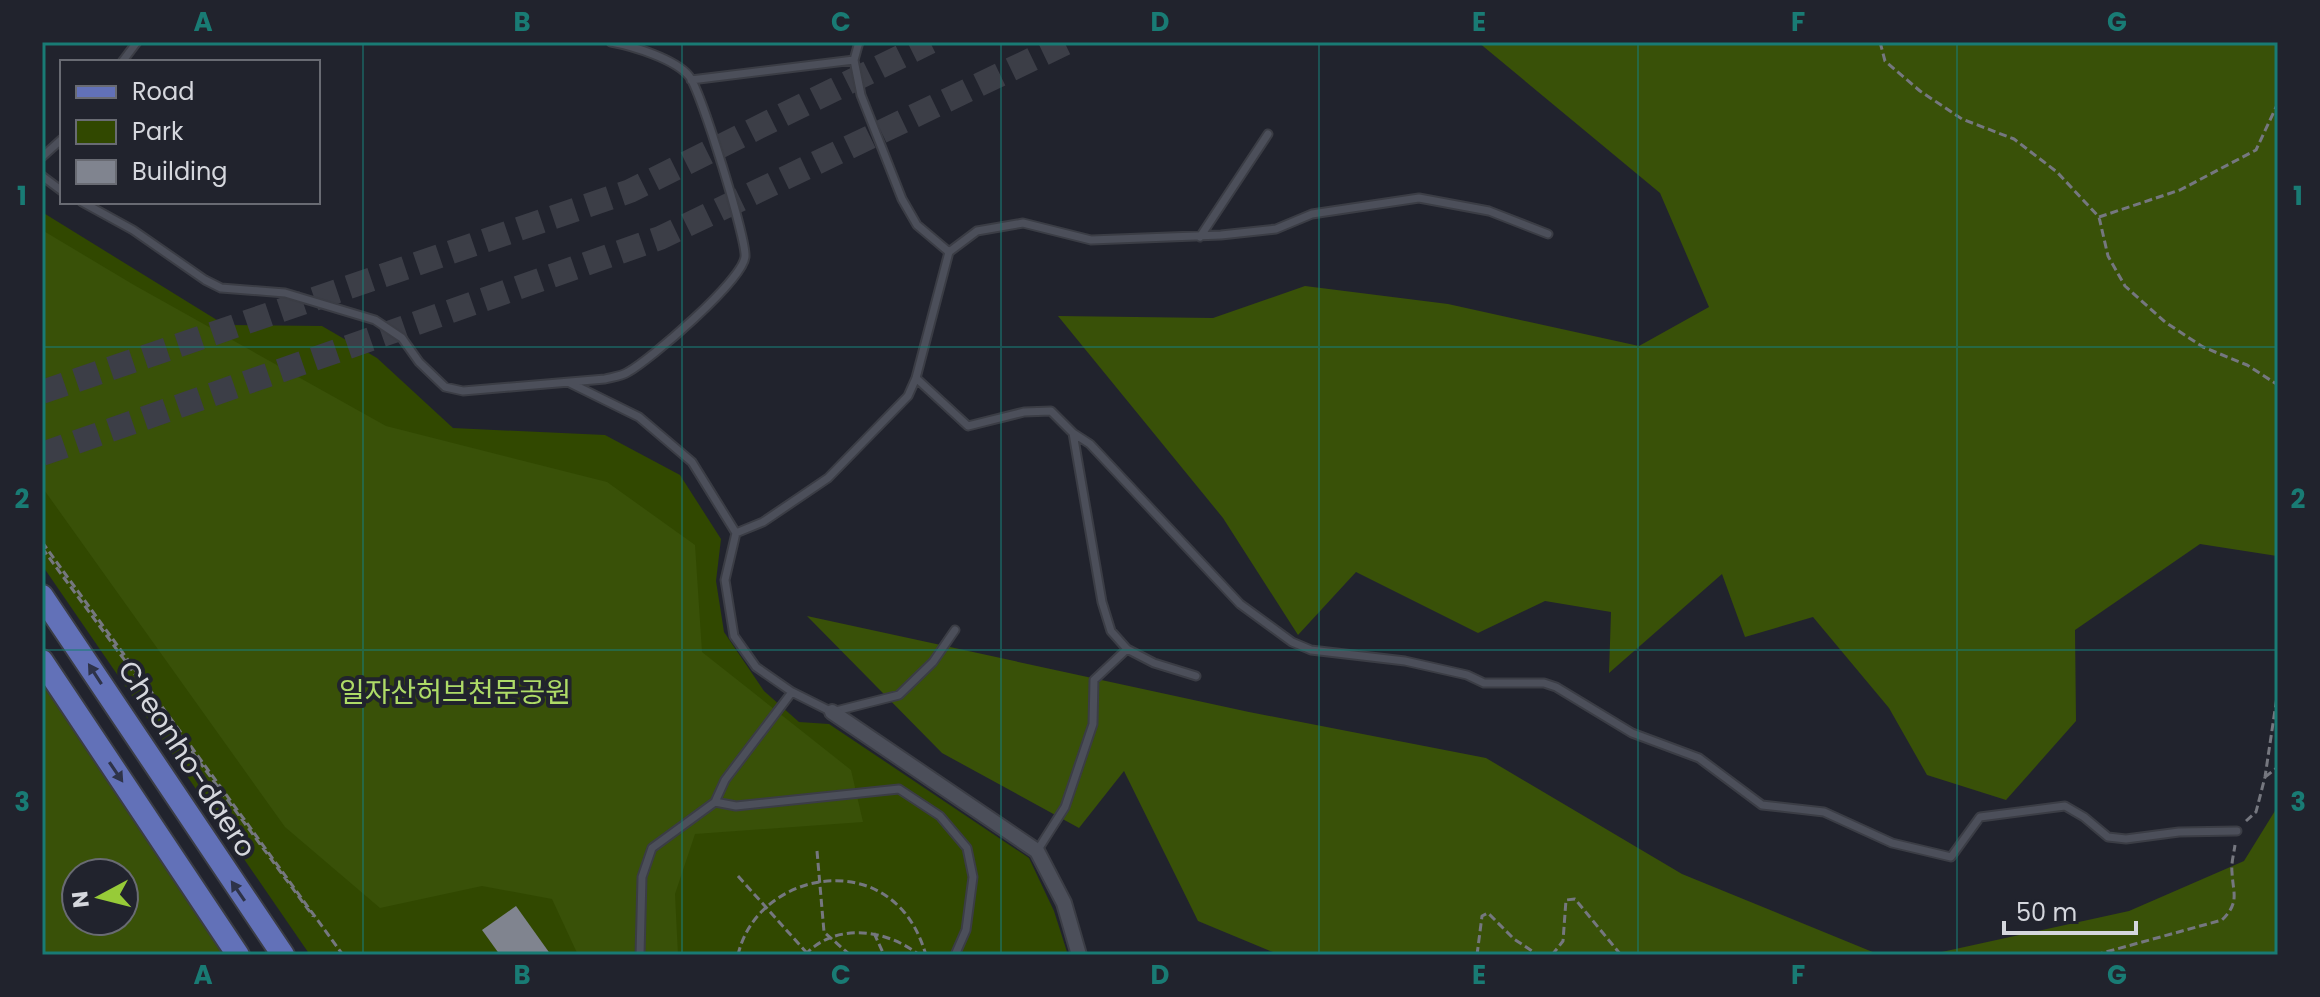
<svg xmlns="http://www.w3.org/2000/svg" width="2320" height="997" font-family="Poppins,'Noto Sans KR',sans-serif">
<rect width="100%" height="100%" fill="#21232d"/>
<path fill="#314800" d="M42 212 225 325 322 326 377 358 453 428 605 435 680 475 721 539 716 581 724 632 764 691 799 722 829 724 1029 858 1054 911 1068 955H310L42 565Z"/>
<path fill="#395108" fill-rule="evenodd" d="M1478 42H2278V560L2277 556 2200 544 2075 630 2076 721 2006 800 1927 775 1889 708 1813 617 1745 637 1722 574 1609 673 1611 612 1545 601 1478 633 1356 572 1298 635 1223 518 1058 316 1213 318 1305 286 1448 304 1639 346 1709 307 1660 193Z
M42 230 134 285 386 426 607 482 695 545 702 652 851 770 863 822 695 834 675 894 678 955H578L552 899 482 886 380 908 285 827 42 487Z
M807 616 1249 712 1486 758 1682 874 1880 955H1280L1198 921 1124 771 1079 828 942 753Z
M42 670 223 955H42ZM76 873H124V921H76Z
M2278 806V955H1928L2129 911 2244 861Z"/>
<path fill="#80848f" d="M516 906 551 955H500L482 930Z"/>
<g fill="none" stroke-linecap="round" stroke-linejoin="round">
<path stroke="#3c3e47" stroke-width="24" stroke-dasharray="24 12" stroke-linecap="butt" d="M42 392 630 191 930 42
M42 454 660 238 1068 42"/>
<g stroke="#3b3d45" stroke-width="11">
<path id="service" d="M859 42 854 60 861 95 902 199 917 225 949 252
M122 62 137 42
M691 80 854 60
M42 157 62 139
M42 176 62 191
M82 202 133 230 205 280 221 288 285 293 375 320 402 338 419 362 445 387 463 391 605 379C613 377 622 376 628 372 651 359 742 281 745 257 747 241 701 90 689 76 675 59 633 46 611 42
M1200 237 1268 134
M916 378 968 426 1024 412 1051 411 1073 433 1102 602 1111 631 1127 649 1154 663 1196 676
M570 383 639 417 692 462 736 533 725 580 734 636 756 667 792 692
M1073 433 1090 444 1240 604 1292 642 1311 650 1405 661 1467 675 1484 683H1544L1556 687 1632 733 1699 758 1762 805 1824 812 1892 843 1951 857 1980 817 2065 806 2084 817 2108 837 2126 839 2179 832 2237 831
M736 533 763 522 828 478 908 396 916 378 949 252 977 231 1023 223 1091 240 1221 235 1276 229 1312 214 1419 198 1489 211 1548 234
M715 802 736 806 899 789 940 816 967 848 973 877 966 930 955 955
M1037 851 1065 807 1093 724 1094 680 1127 649
M640 955 642 877 652 848 715 802 725 780 792 692 832 712 899 695 933 662 955 630"/>
</g>
<g stroke="#3b3d45" stroke-width="18">
<path id="minor" d="M832 712 1037 851 1064 903 1079 955"/>
</g>
<g stroke="#3b3d45" stroke-width="26">
<path id="primary" d="M42 596 283 955
M42 661 238 955"/>
</g>
<path stroke="#75777f" stroke-width="3" stroke-dasharray="8 4" stroke-linecap="butt" d="M1880 42 1885 61 1920 91 1962 119 2014 139 2057 172 2099 217 2108 256 2125 286 2165 322 2203 347 2247 365 2278 385
M2099 217 2180 190 2256 150 2278 103
M42 542 343 955
M42 548 313 916
M2265 777 2278 767
M2246 821 2256 812 2265 777 2278 690
M817 851 824 932 850 955
M738 876 806 952
M874 933 884 955
M738 955C754 883 854 853 904 912 915 925 921 939 926 955
M805 955C835 922 887 929 919 955
M1477 955 1482 916 1488 913 1514 939 1538 955
M1552 955 1563 941 1566 900 1575 899 1621 955
M2095 955 2222 920C2240 902 2233 894 2232 872 2231 863 2234 853 2235 845"/>
<use href="#service" stroke="#4c4f5a" stroke-width="7"/>
<use href="#minor" stroke="#4c4f5a" stroke-width="14"/>
<use href="#primary" stroke="#6271b8" stroke-width="22"/>
</g>
<defs><path id="oneway-solid" d="M-6-.8H1V-3.2L6.5 0L1 3.2V.8H-6Z" transform="scale(2)"/></defs>
<g fill="#2e3349">
<use href="#oneway-solid" transform="translate(95 674) rotate(-123)"/>
<use href="#oneway-solid" transform="translate(116 772) rotate(56)"/>
<use href="#oneway-solid" transform="translate(238 891) rotate(-124)"/>
</g>
<path fill="none" stroke="#197b74" stroke-width="2" stroke-opacity="0.55" d="M363 42V955M682 42V955M1001 42V955M1319 42V955M1638 42V955M1957 42V955M42 347H2278M42 650H2278"/>
<g text-anchor="middle" dominant-baseline="central" stroke-width="8" stroke-linejoin="round" paint-order="stroke">
<g font-size="28" fill="#aedb67" stroke="#21232d">
<text x="455" y="692">일자산허브천문공원</text>
</g>
<g font-size="28" fill="#d5d7dd" stroke="#21232d">
<text transform="translate(187 759) rotate(57)">Cheonho-daero</text>
</g>
</g>
<rect width="2320" height="997" fill="none" stroke="#21232d" stroke-width="88"/>
<rect x="60" y="60" width="260" height="144" fill="#21232d" stroke="#696b73" stroke-width="2"/>
<rect x="76" y="86" width="40" height="12" fill="#6271b8" stroke="#696b73" stroke-width="2"/>
<text x="132" y="100" font-size="24" fill="#d5d7dd">Road</text>
<rect x="76" y="120" width="40" height="24" fill="#314800" stroke="#696b73" stroke-width="2"/>
<text x="132" y="140" font-size="24" fill="#d5d7dd">Park</text>
<rect x="76" y="160" width="40" height="24" fill="#80848f" stroke="#696b73" stroke-width="2"/>
<text x="132" y="180" font-size="24" fill="#d5d7dd">Building</text>
<g transform="translate(100 897) rotate(263)"><circle r="38" fill="#21232d" stroke="#696b73" stroke-width="2"/>
<path d="M0-6L14 30L0 20L-14 30Z" fill="#97cb38"/>
<text y="-12" font-size="22" font-weight="bold" text-anchor="middle" fill="#d5d7dd">N</text>
</g>
<path d="M2004 921v12h132v-12" fill="none" stroke="#d5d7dd" stroke-width="4"/>
<text x="2016" y="921" font-size="24" fill="#d5d7dd" stroke="#21232d" stroke-width="6" paint-order="stroke">50 m</text>
<rect x="44" y="44" width="2232" height="909" fill="none" stroke="#197b74" stroke-width="3"/>
<g font-size="26" text-anchor="middle" font-weight="bold" fill="#197b74">
<text x="203" y="31">A</text>
<text x="522" y="31">B</text>
<text x="841" y="31">C</text>
<text x="1160" y="31">D</text>
<text x="1479" y="31">E</text>
<text x="1798" y="31">F</text>
<text x="2117" y="31">G</text>
<text x="22" y="205">1</text>
<text x="2298" y="205">1</text>
<text x="22" y="508">2</text>
<text x="2298" y="508">2</text>
<text x="22" y="811">3</text>
<text x="2298" y="811">3</text>
<text x="203" y="984">A</text>
<text x="522" y="984">B</text>
<text x="841" y="984">C</text>
<text x="1160" y="984">D</text>
<text x="1479" y="984">E</text>
<text x="1798" y="984">F</text>
<text x="2117" y="984">G</text>
</g>
</svg>
